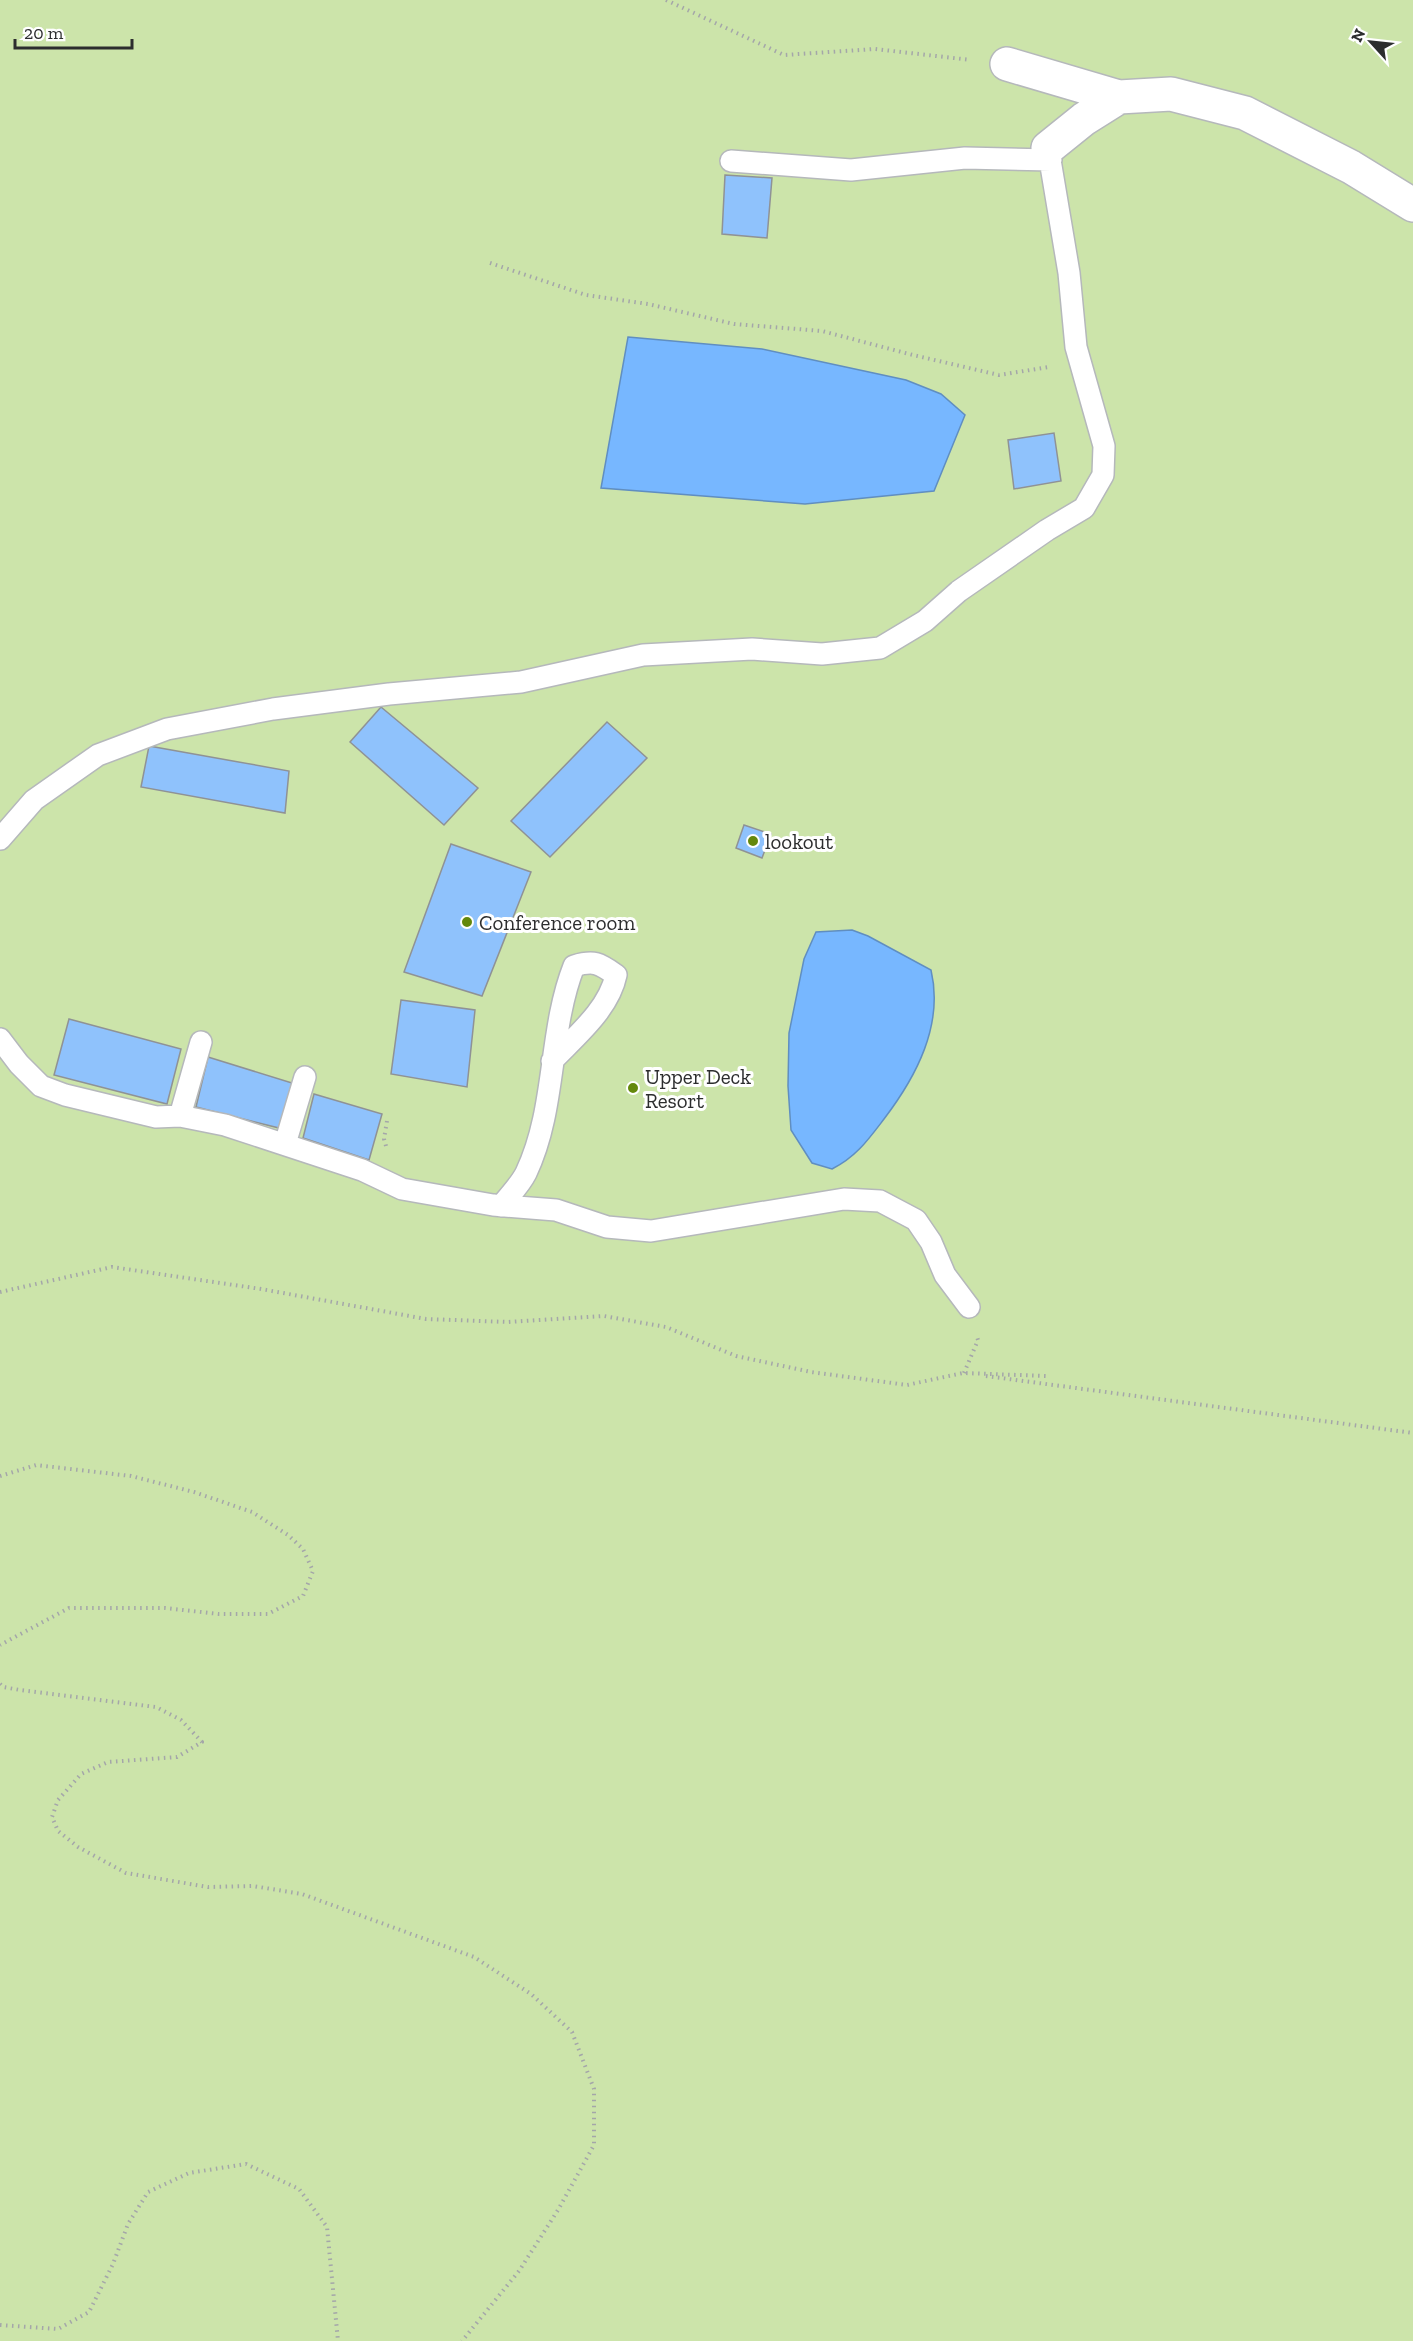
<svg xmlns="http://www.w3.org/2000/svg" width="1413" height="2341" font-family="'Zilla Slab',serif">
<rect width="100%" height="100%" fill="#f7fafe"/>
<path fill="#cce4aa" d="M0 0H1413V2341H0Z"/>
<path fill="#77b7ff" stroke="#608ec0" stroke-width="1.5" d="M628 337 762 349 906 380 941 394 965 415 934 491 805 504 601 488Z
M852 930 868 936 931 970C944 1025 916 1077 884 1119 868 1140 856 1157 832 1169L812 1163 791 1130 788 1086 789 1033 804 959 816 932Z"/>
<path fill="#8fc2fc" stroke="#8f9295" stroke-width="1.5" d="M725 175 772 178 767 238 722 234Z
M1054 433 1061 481 1014 489 1008 440Z
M381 707 478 788 444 825 350 742Z
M607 722 647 758 550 857 511 821Z
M149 746 289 771 285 813 141 787Z
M744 825 771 834 762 858 736 848Z
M451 844 531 872 482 996 404 972Z
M401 1000 475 1010 467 1087 391 1074Z
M69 1019 181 1049 167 1104 54 1075Z
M208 1057 292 1083 279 1128 196 1107Z
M314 1094 382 1114 369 1160 303 1138Z"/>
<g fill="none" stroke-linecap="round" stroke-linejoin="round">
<g stroke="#b5b8bb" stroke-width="24">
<path id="service" d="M731 161 851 170 965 158 1051 160
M0 839 34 800 98 755 167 729 273 709 389 694 521 682 643 655 752 649 822 654 880 648 925 621 959 591 1047 530 1084 508 1103 475 1104 446 1076 347 1069 273 1048 148
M0 1039 19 1064 41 1086 65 1095 156 1117 180 1116 225 1125 362 1170 402 1189 493 1205 556 1210 607 1227 651 1231 844 1199 880 1201 916 1220 931 1242 945 1275 969 1307
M180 1116 201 1042
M285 1144 305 1077
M501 1206C509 1196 520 1185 526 1173 557 1108 548 1032 574 966 594 960 599 963 616 975 609 1009 576 1036 552 1061"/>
</g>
<g stroke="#b5b8bb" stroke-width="36">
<path id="minor" d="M1007 64 1119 97 1171 94 1245 113 1351 167 1413 205
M1048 148 1084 119 1119 97"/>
</g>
<path stroke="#a4a6a9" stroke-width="4" stroke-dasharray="1.5 4.5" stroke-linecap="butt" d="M666 0 784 55 875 49 971 60
M490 263 586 295 648 304 734 324 822 331 913 355 999 375 1049 367
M386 1146 384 1139 387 1121
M0 1292 112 1267 261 1289 426 1319 508 1322 604 1316 666 1327 736 1356 811 1372 907 1385 963 1373 1046 1376
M964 1373 978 1340 977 1337
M986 1376 1413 1433
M0 1476 36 1465 131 1476 194 1492 252 1512 288 1535 303 1549 313 1571 303 1596 268 1614H219L165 1608H69L0 1645
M0 1684 3 1687 20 1690 156 1707 181 1720 202 1742 177 1757 108 1762 81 1774 58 1800 52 1817 58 1831 78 1847 126 1873 208 1887 253 1886 302 1894 474 1957 531 1994 572 2032 594 2089V2145L558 2210 519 2271 462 2341
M0 2325 58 2329 89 2312 113 2264 128 2224 148 2192 189 2173 246 2164 299 2189 327 2227 338 2341"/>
<use href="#service" stroke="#fff" stroke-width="21"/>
<use href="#minor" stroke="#fff" stroke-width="33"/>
</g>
<g fill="#64880c" stroke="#fff" stroke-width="2">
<circle cx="753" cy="841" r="6"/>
<circle cx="467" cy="922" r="6"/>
<circle cx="633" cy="1088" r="6"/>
</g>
<g text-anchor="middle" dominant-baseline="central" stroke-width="6" stroke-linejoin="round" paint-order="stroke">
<g font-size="21" fill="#2c2d2e" stroke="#fff" text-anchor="start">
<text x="765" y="841">lookout</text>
<text x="479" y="922">Conference room</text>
<text x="645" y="1076">Upper Deck<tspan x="645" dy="24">Resort</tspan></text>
</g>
</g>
<g transform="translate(1371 42) rotate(297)" stroke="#ffffff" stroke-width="4.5" paint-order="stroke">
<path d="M0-4.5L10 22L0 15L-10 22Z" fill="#2c2d2e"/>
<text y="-9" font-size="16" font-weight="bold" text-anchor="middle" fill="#2c2d2e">N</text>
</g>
<path d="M15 39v9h117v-9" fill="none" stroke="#2c2d2e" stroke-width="3"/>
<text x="24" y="39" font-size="18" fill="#2c2d2e" stroke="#ffffff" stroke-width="4.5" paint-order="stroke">20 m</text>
</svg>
